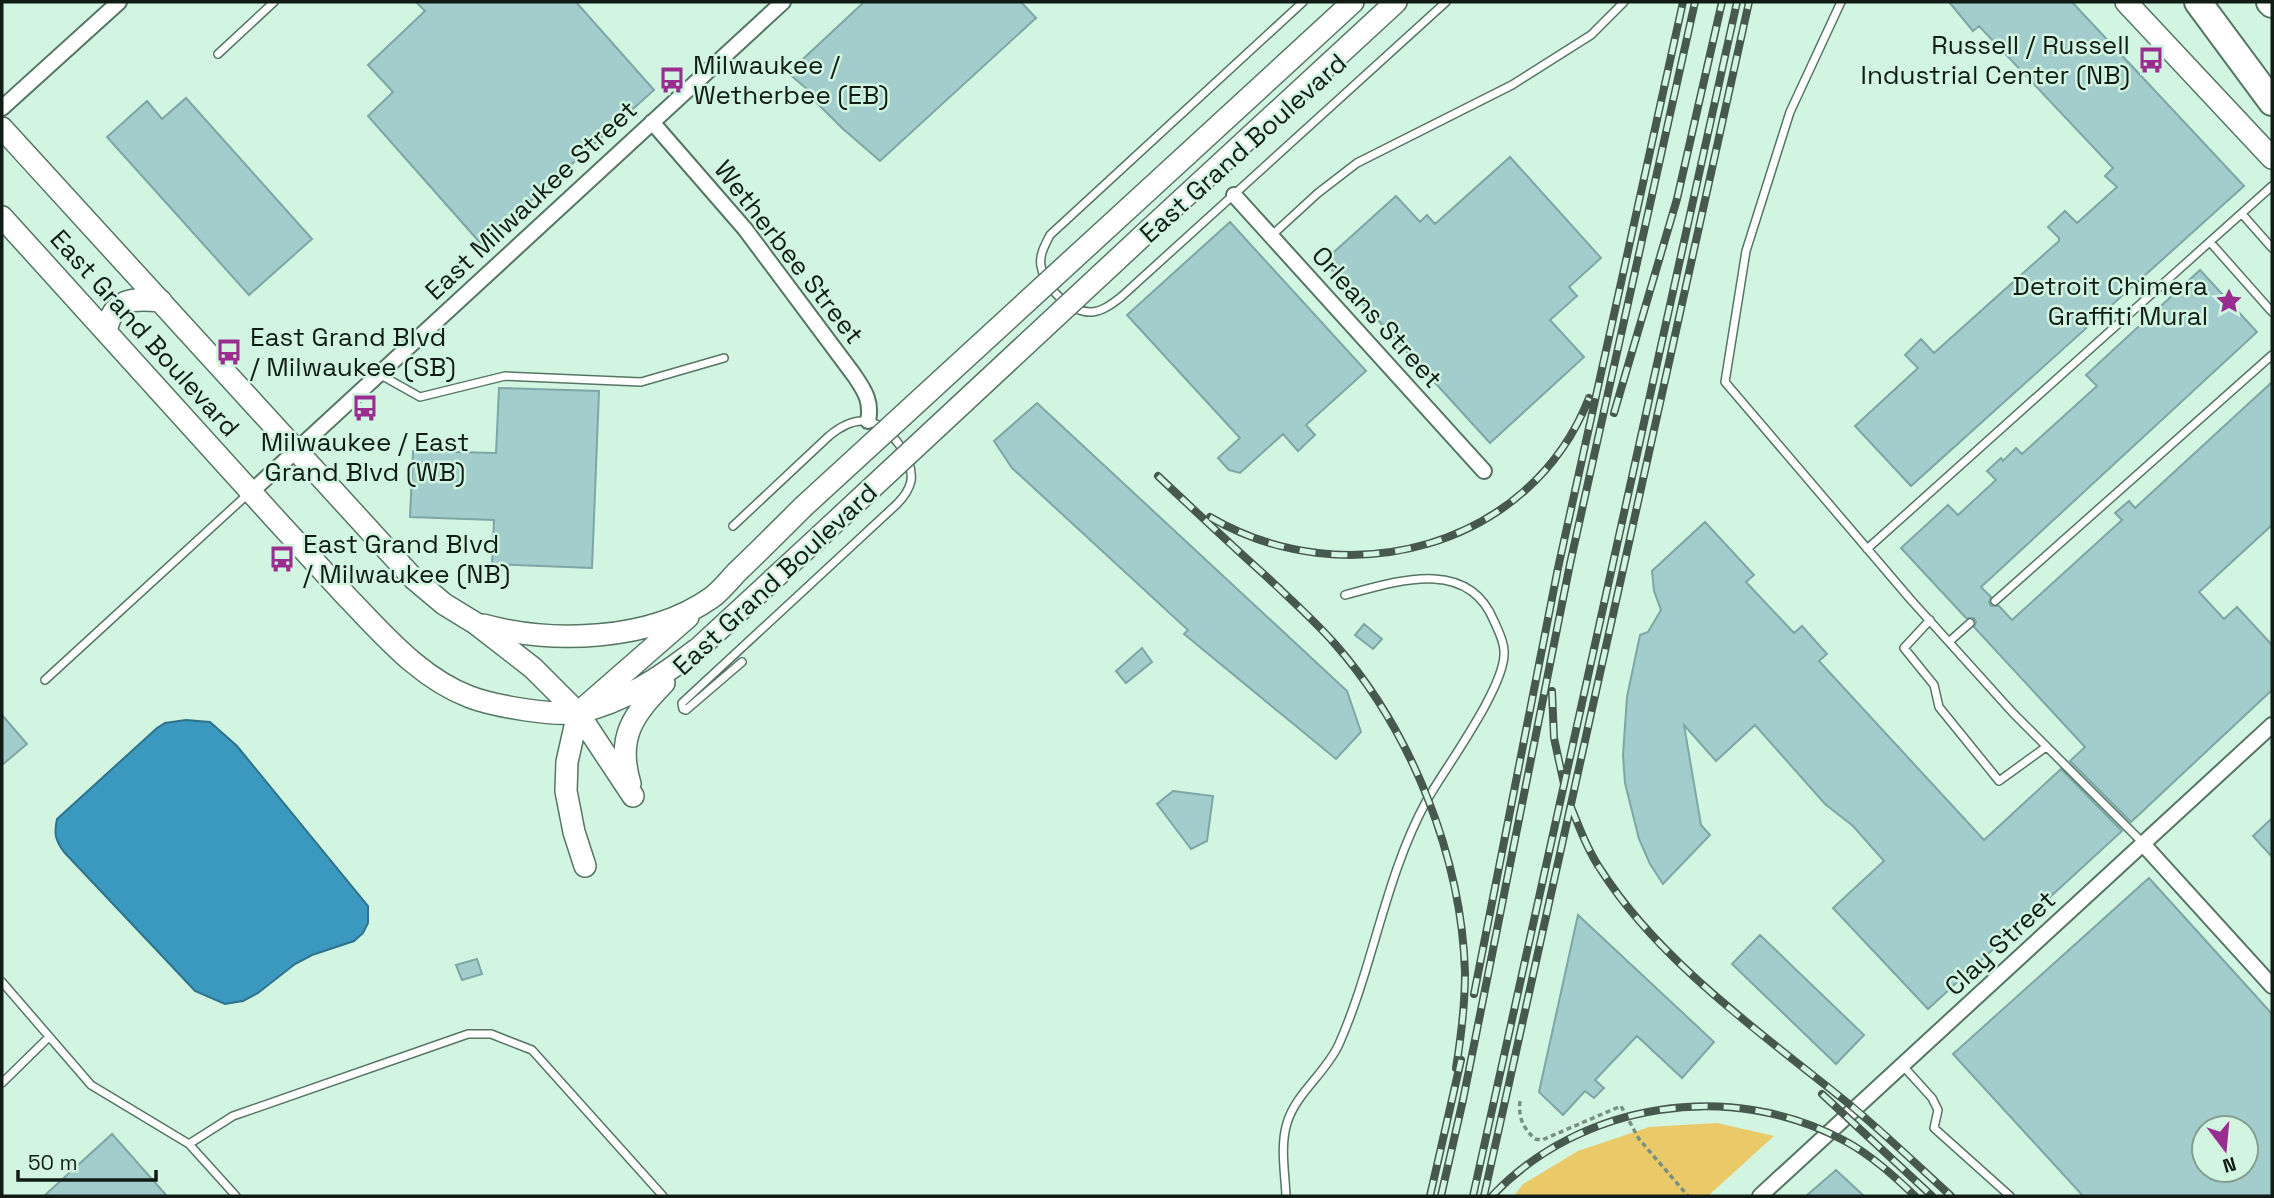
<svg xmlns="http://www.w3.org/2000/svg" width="2274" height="1198" font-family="'Space Grotesk',sans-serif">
<rect width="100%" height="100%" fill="#d2f5e1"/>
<path fill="#eac968" d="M1717 1123 1774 1136 1708 1196H1514L1523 1184 1578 1151 1649 1127Z"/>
<path fill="#3b98be" stroke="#2e738b" stroke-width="2" d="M186 720 210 722 237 746 368 906V923L363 933 354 941 312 955 295 964 258 993 243 1001 225 1004 195 991 64 852C55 840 54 833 57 819L157 728 165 723Z"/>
<path fill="#a3cdcc" stroke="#7da6a5" stroke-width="2" fill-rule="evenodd" d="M416 2H576L654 90 482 245 368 116 393 92 368 65 425 11Z
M864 2H1021L1036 18 880 161 842 128 806 92 807 89 788 73Z
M1949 2H2072L2244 186 1911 486 1855 426 1918 368 1905 355 1921 339 1934 353 2059 241V238L2048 227 2065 211 2077 223 2117 187 2105 176 2113 168 1979 26 1973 31Z
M186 98 312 239 249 295 107 137 147 101 162 119Z
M1510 157 1601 258 1569 287 1577 296 1550 320 1584 357 1490 443 1324 261 1396 196 1420 222 1427 215 1435 224Z
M1230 222 1366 371 1306 425 1315 435 1298 451 1283 434 1240 473 1229 470 1218 458 1240 438 1127 315Z
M2200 270 2257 332 1981 587 1991 597 1989 602 1991 606H1999L2012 620 2122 520 2115 513 2129 501 2135 508 2272 382V525L2199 592 2224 619 2237 607 2272 645V690L2131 822 2070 761 2085 747 1974 627 1976 622 1974 618H1966L1901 548 1948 505 1958 515 1996 480 1987 471 2001 458 2003 461 2016 448 2022 454 2097 386 2086 375Z
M499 388 599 391 592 568 492 564 494 520 410 517 413 451 496 453Z
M1037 403 1347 691 1361 732 1336 759 1184 634 1188 630 1012 468 994 441Z
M1705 522 1754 575 1746 582 1794 633 1802 626 1827 654 1819 661 1984 840 2061 769 2122 831 1928 1009 1833 908 1884 861 1853 826 1825 804 1755 725 1716 761 1684 725 1701 825 1710 835 1663 884 1650 864 1639 839 1625 783 1623 755 1627 697 1640 635 1648 632 1661 610 1654 591 1652 571Z
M1364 624 1382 639 1373 649 1355 635Z
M1142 648 1152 662 1126 683 1116 671Z
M2 715 27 744 2 765Z
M1173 791 1213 796 1207 841 1191 849 1157 804Z
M2272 818V857L2253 836Z
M2149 878 2272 1014V1196H2083L1953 1054ZM2204 1128H2246V1170H2204Z
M1578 915 1714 1042 1682 1078 1637 1036 1595 1080 1604 1088 1594 1098 1585 1091 1563 1115 1539 1092Z
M1760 935 1864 1035 1836 1064 1732 964Z
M477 959 482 974 462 980 456 965Z
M112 1134 167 1196H44Z
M1836 1170 1864 1196H1806Z"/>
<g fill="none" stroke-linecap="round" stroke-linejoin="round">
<g stroke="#567564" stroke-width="10">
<path id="lane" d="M1303 2 1050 235C1045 245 1039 255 1041 266 1044 287 1070 313 1092 312 1103 311 1112 304 1121 297L1446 2
M1841 2 1790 112 1746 251 1725 382 1911 600 2013 713 2143 843
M218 54 274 2
M2242 214 2272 248
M1271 236 1318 193 1357 163 1512 85 1591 35 1624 2
M2210 242 2272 312
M379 374 420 397 505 376 641 382 724 358
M733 526 829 436C840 427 854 418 869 422 890 426 914 458 911 481 909 490 903 498 897 504L682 703 683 709 686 710 742 662
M1867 549 2272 186
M1995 601 2272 355
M1930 620 1904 648 1934 685 1939 707 1999 781 2046 747
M1950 641 1970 623
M45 680 248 494
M2 982 91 1085 189 1144 236 1196
M1903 1066 1932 1098 1938 1110 1934 1128 2010 1196
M2 1083 49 1037
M189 1144 233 1116 468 1034H491L532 1050 663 1196
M1286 1196C1285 1172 1280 1146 1287 1123 1296 1093 1326 1073 1339 1044 1374 965 1385 876 1427 800 1445 768 1507 685 1504 651 1504 641 1498 630 1494 621 1468 557 1397 581 1345 595"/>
</g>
<g stroke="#567564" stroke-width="18">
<path id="street" d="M2 108 119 2
M652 122 745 229 854 375C865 391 872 402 868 421
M1234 195 1484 471
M251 492 783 2
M2143 844 2272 986
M1760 1196 2272 725"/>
</g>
<g stroke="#567564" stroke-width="24">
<path id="secondary" d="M2126 2 2272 158
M2 128 413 578 444 604 475 623 533 668 578 713 633 796
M1131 206 1353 2
M2 217C85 309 168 400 251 492 283 528 316 563 348 598 385 636 420 678 470 697 494 706 556 717 580 712 624 702 661 677 696 650
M1151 228 1396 2
M106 332C113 298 131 298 161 301
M483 625C553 644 650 641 711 598 721 591 729 580 738 571 760 550 781 529 803 507
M687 659 820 536
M630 784C616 737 633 715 664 683
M585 866 574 832 566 791 567 762 578 713 688 617"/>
</g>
<g stroke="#567564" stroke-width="30">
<path id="highway" d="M2198 2 2272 102
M2270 2 2272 4"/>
</g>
<path stroke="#789082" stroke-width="3.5" stroke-dasharray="5 3.5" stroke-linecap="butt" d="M1520 1101C1518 1117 1523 1128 1535 1139L1542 1140 1621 1106 1639 1139 1688 1196"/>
<use href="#lane" stroke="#fff" stroke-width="7"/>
<use href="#street" stroke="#fff" stroke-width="14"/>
<use href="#secondary" stroke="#fff" stroke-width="21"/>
<use href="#highway" stroke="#fff" stroke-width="26"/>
<g stroke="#47594f" stroke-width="8">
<path id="rail" d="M1614 413 1677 199 1722 2
M1158 476C1194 510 1230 544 1267 577 1290 599 1314 620 1335 644 1411 730 1462 858 1465 973 1465 1005 1461 1037 1456 1068
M1210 517C1345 596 1530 549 1589 398
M1552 691 1554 738 1564 784
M1571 807C1580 829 1588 851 1601 870 1659 961 1761 1033 1844 1100 1881 1130 1916 1164 1951 1196
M1474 994 1558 568 1683 2
M1822 1094 1932 1196
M1430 1196 1461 1060
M1441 1196 1463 1100 1570 564 1695 2
M1473 1196 1737 2
M1484 1196 1749 2
M1492 1196C1581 1102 1731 1079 1845 1141 1871 1155 1894 1176 1915 1196"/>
</g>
<use href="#rail" stroke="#d2f5e1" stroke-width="5" stroke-dasharray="16" stroke-linecap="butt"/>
<g stroke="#567564" stroke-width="24" stroke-linecap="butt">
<path id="secondary-bridge" d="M803 507 1131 206
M820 536 1151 228"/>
</g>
<use href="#secondary-bridge" stroke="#fff" stroke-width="21"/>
</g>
<defs>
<g id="bus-bare" transform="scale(2.1)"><path d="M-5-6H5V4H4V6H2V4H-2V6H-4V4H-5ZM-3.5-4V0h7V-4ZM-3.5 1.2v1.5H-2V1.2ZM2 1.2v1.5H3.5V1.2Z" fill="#9a2e90" stroke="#d2f5e1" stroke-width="2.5" paint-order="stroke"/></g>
<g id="sight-bare" transform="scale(2.1)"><path d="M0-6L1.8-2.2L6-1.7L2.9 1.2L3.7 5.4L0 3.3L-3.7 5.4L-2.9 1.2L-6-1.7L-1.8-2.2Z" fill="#9a2e90" stroke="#d2f5e1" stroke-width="2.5" paint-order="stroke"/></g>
</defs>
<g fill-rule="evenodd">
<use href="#bus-bare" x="2151" y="60"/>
<use href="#bus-bare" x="672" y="80"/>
<use href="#sight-bare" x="2229" y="301"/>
<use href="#bus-bare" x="229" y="352"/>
<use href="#bus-bare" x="365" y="408"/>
<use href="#bus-bare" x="282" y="559"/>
</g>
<g text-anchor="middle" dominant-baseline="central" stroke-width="5" stroke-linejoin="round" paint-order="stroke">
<g font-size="26" fill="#101c15" stroke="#d2f5e1" text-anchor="start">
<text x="2130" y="45" text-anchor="end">Russell / Russell<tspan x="2130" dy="30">Industrial Center (NB)</tspan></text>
<text x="693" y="65">Milwaukee /<tspan x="693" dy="30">Wetherbee (EB)</tspan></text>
<text x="2208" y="286" text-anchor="end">Detroit Chimera<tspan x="2208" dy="30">Graffiti Mural</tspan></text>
<text x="250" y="337">East Grand Blvd<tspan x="250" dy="30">/ Milwaukee (SB)</tspan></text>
<text x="365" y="442" text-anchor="middle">Milwaukee / East<tspan x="365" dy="30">Grand Blvd (WB)</tspan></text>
<text x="303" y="544">East Grand Blvd<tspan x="303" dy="30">/ Milwaukee (NB)</tspan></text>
</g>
<g font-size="26" fill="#101c15" stroke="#d2f5e1">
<text transform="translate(1243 148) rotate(-42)">East Grand Boulevard</text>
<text transform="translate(531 200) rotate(-43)">East Milwaukee Street</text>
<text transform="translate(789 252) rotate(52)">Wetherbee Street</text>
<text transform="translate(1377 317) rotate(48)">Orleans Street</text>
<text transform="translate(145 333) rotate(48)">East Grand Boulevard</text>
<text transform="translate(775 579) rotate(-43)">East Grand Boulevard</text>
<text transform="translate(2000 943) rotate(-43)">Clay Street</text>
</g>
</g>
<rect width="2274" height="1198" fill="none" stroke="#101c15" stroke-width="7"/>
<g transform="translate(2225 1149) rotate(164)"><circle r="33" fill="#d2f5e1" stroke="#849e8f" stroke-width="2"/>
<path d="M0-5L12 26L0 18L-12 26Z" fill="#9a2e90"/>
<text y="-10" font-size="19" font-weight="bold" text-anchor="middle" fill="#101c15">N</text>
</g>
<path d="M18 1170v10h138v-10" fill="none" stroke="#101c15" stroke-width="3.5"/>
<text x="28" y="1170" font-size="21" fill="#101c15" stroke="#d2f5e1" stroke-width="5" paint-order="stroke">50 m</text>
</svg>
